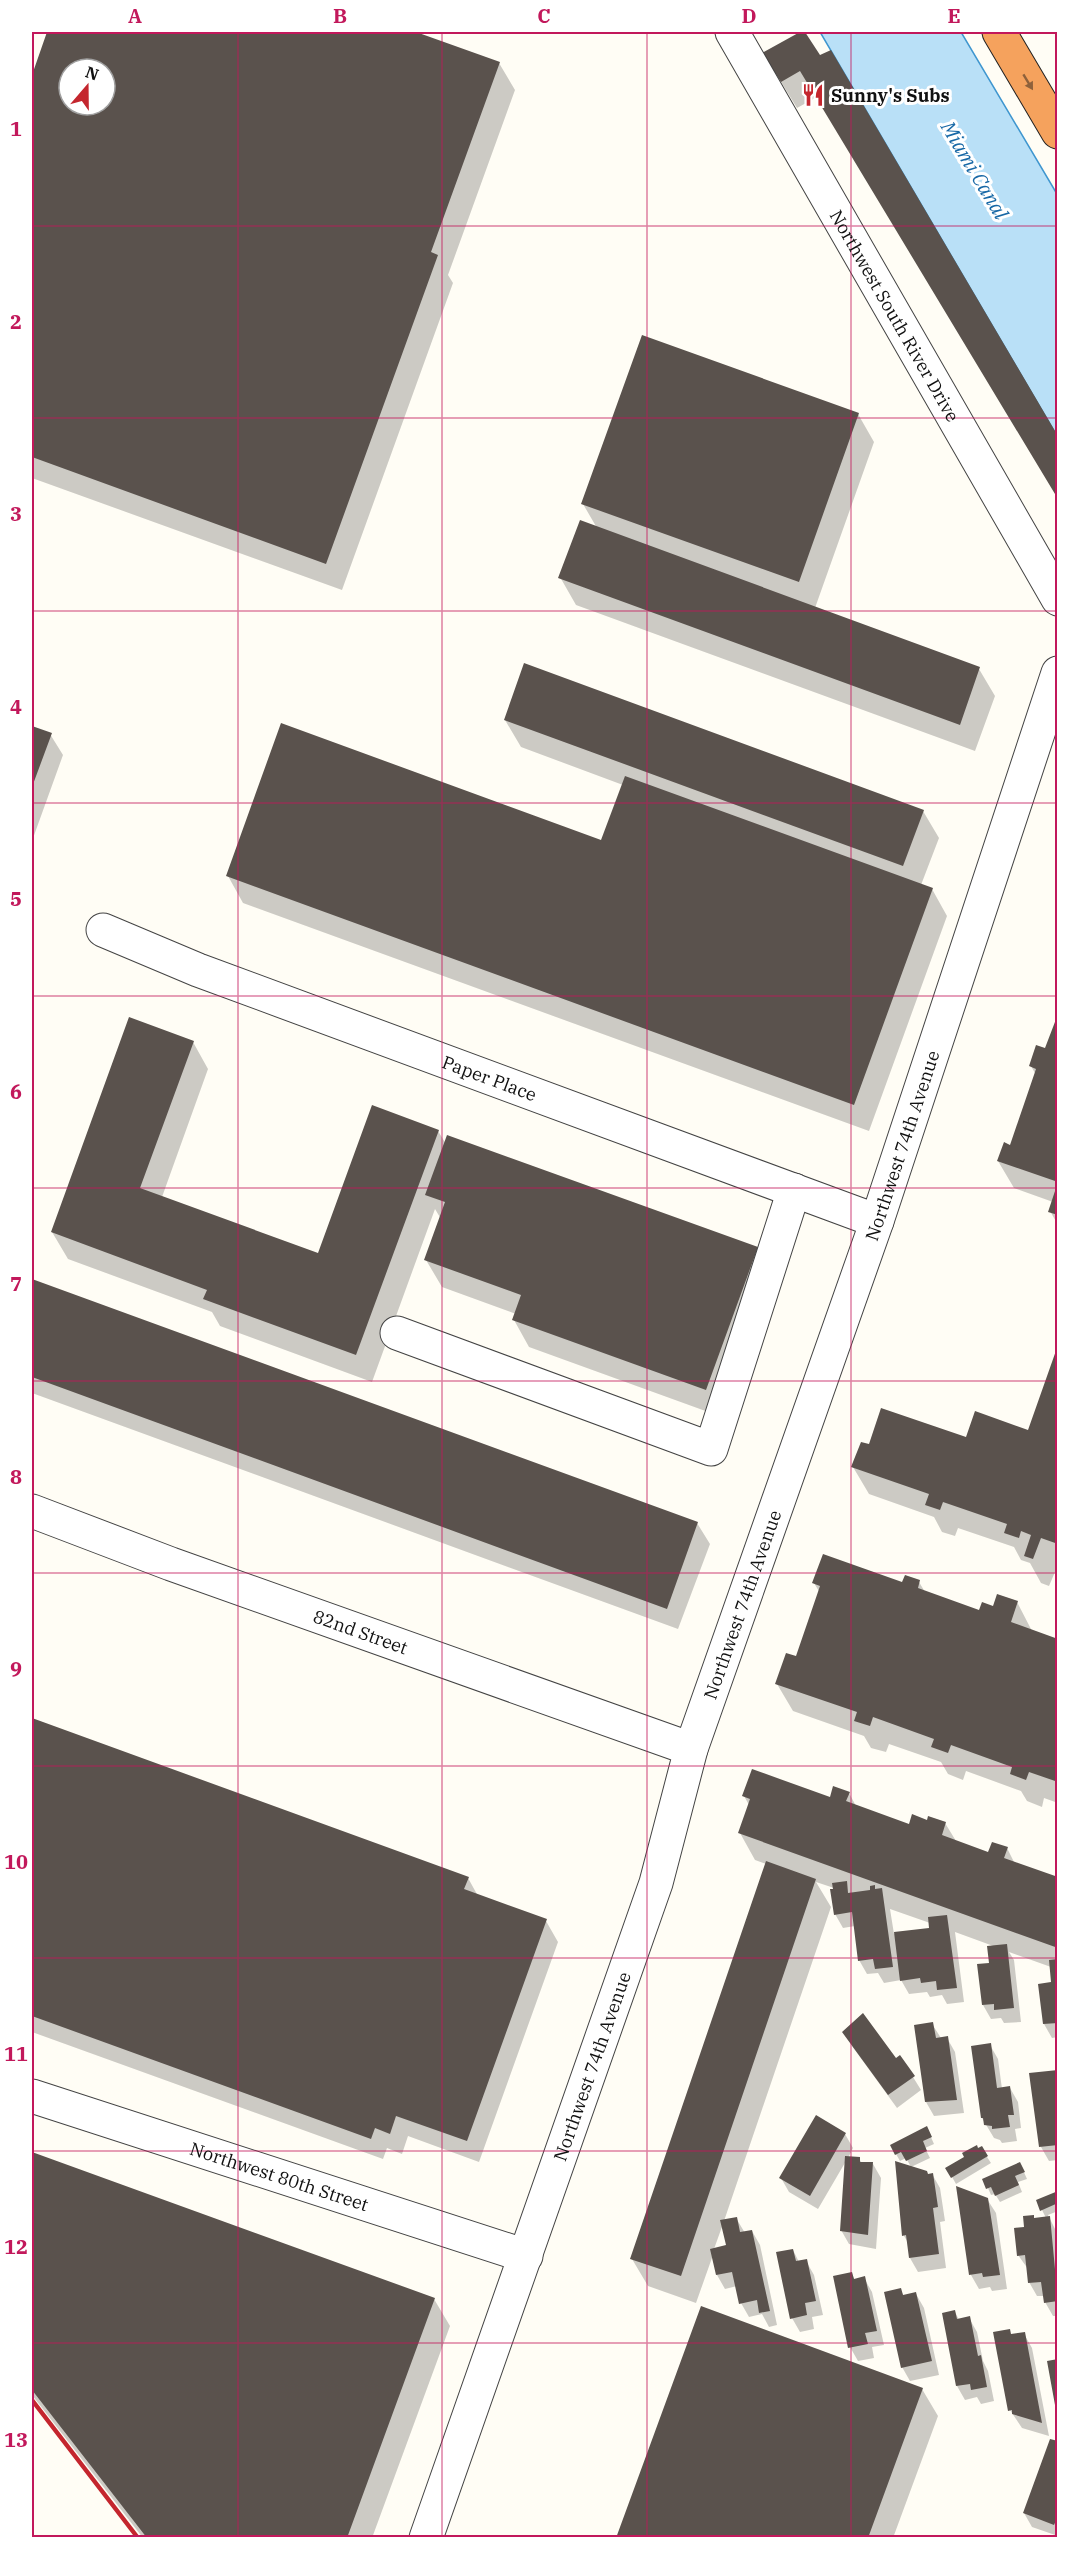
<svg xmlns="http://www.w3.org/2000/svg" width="1089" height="2569" font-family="'IBM Plex Serif',serif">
<rect width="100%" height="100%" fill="#fffdf5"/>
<path fill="#b9e0f7" stroke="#3f96cf" stroke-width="1.5" d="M820 32H961L1057 194V436Z"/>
<path fill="#0003" fill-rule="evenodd" d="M49 32H412L499 63 515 90 448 275 453 283 342 590 32 478V80ZM69 69H105V105H69Z
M803 32 819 56 817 97 797 108 764 54Z
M858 414 874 442 815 608 979 669 995 696 975 751 576 605 560 577 597 528 583 504Z
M505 720 923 811 939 838 921 885 932 889 947 916 869 1131 243 903 228 876 602 842 623 785 521 747Z
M32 727 50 734 63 755 32 841Z
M1058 1018V1225L1050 1211 1053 1202 1014 1188 998 1161 1011 1147 1036 1075 1031 1066 1046 1050Z
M193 1042 208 1069 162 1197 319 1255 438 1131 446 1144 757 1249 773 1276 722 1417 529 1347 514 1320 516 1314 442 1287 426 1260 441 1219 435 1209 372 1382 220 1326 212 1312 68 1259 52 1232Z
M32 1281 697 1523 710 1544 678 1629 32 1393Z
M1058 1348V1565L1049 1586 1041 1583 1030 1563 1021 1560 1014 1547 958 1528 955 1536 942 1532 934 1517 869 1494 853 1467 870 1446 967 1439 1029 1432Z
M919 1582 925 1592 980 1612 1017 1602 1032 1631 1058 1640V1803L1044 1798 1042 1807 1027 1801 1021 1791 966 1771 963 1780 948 1774 941 1762 889 1744 886 1752 871 1748 864 1736 793 1711 777 1684 797 1658 820 1593 814 1583Z
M32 1720 468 1878 478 1896 546 1921 558 1942 479 2162 408 2136 402 2154 387 2148 383 2159 32 2032Z
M849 1793 856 1806 909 1826 928 1822 945 1823 956 1841 989 1854 1007 1848 1015 1864 1058 1879V2037L1052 2038 1044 2024 1040 1985 1053 1983 1051 1967 1009 1952 1014 1960 1021 2022 1004 2023 1001 2018 991 2019 983 2005 996 1947 955 1932 964 2002 947 2004 942 1995 930 1997 927 1992 909 1994 901 1980 884 1983 878 1973 867 1974 859 1960 855 1926 843 1928 835 1914 837 1889 816 1882 831 1907 724 2221 736 2218 745 2233 752 2231 760 2245 777 2325 769 2327 762 2314 749 2317 741 2303 737 2286 725 2289 717 2275 713 2255 696 2303 648 2286 632 2259 766 1864 755 1860 740 1833 749 1805 744 1796 831 1799ZM890 1909 930 1923 931 1929 894 1934ZM723 2224 728 2246 714 2249Z
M932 2024 941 2038H947L955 2052 964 2113 934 2116 926 2102Z
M990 2045 998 2059 1002 2089 1010 2088 1018 2102 1021 2128 1015 2129 1017 2141 1002 2143 1000 2140 994 2138 982 2118Z
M852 2046 895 2060 913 2077 921 2090 897 2108Z
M1058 2071V2160L1049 2161 1041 2147 1031 2075Z
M816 2117 845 2134 853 2148 848 2158 859 2159 862 2163 873 2164 881 2178 876 2249 849 2244 841 2230 846 2161 818 2209 789 2192 781 2178Z
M930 2135 934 2144 925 2148 930 2158 911 2167 906 2158 900 2161 896 2154Z
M981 2148 991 2163 956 2184 947 2168Z
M32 2154 434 2299 450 2326 372 2538H143L32 2395Z
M897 2163 928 2175 932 2174 940 2188 945 2221 940 2222 946 2268 918 2272 910 2258 909 2244 904 2236Z
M1023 2170 1027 2179 1018 2182 1022 2192 1000 2202 995 2194 991 2195 984 2179Z
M958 2189 987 2199 996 2213 1007 2289 992 2291 990 2287 979 2289 971 2275Z
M1058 2193V2211L1048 2215 1058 2235V2316H1053L1045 2302 1044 2296H1037L1029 2282 1028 2269 1018 2255 1026 2228 1025 2218H1046L1042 2210Z
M793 2250 799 2262 806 2261 814 2275 823 2315 812 2317 814 2329 800 2332 792 2318Z
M851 2274 855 2280 864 2278 872 2292 884 2345 872 2347 874 2358 858 2361 850 2347Z
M900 2290 904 2296 916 2294 924 2308 939 2375 910 2381 902 2367Z
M955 2312 959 2320 969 2318 977 2332 983 2361 988 2371 994 2401 981 2404 977 2397 965 2400 957 2386 944 2314Z
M1024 2334 1032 2348 1049 2436 1022 2428 1010 2410 1012 2336Z
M922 2389 938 2416 893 2538H618Z
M1058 2443V2536L1032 2527 1024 2513Z"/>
<path fill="#5a524d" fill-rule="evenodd" d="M47 32H416L500 62 431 252 438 255 326 564 32 457V75ZM69 69H105V105H69Z
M800 32H805L820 55 831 50 1058 436V499L800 71 781 82 762 53Z
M642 335 859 413 799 582 581 504Z
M580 520 980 667 960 725 558 578Z
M524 663 924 810 903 866 504 720Z
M281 723 601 840 625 776 933 888 854 1105 226 876Z
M32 726 52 733 32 787Z
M1058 1014V1182L997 1161 1004 1142 1010 1145 1036 1069 1029 1066 1036 1045 1045 1048Z
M129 1017 194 1041 140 1188 318 1253 372 1105 439 1130 356 1355 203 1299 207 1290 51 1232Z
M447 1135 758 1247 706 1390 512 1320 521 1295 424 1260 445 1202 425 1195Z
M1057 1185H1058V1215L1048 1212Z
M32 1279 698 1522 667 1609 32 1377Z
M1058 1345V1544L1041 1538 1033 1559 1024 1556 1031 1535 1021 1531 1019 1538 1004 1533 1007 1524 943 1502 940 1510 925 1505 929 1494 851 1467 861 1442 869 1444 881 1408 966 1437 975 1411 1028 1430Z
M823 1554 902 1582 905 1575 920 1580 918 1588 979 1610 982 1602 993 1606 997 1594 1018 1601 1011 1622 1058 1639V1782L1029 1772 1026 1780 1010 1774 1012 1767 951 1745 948 1753 931 1747 934 1739 873 1717 870 1726 854 1721 857 1712 775 1684 786 1653 796 1656 820 1586 812 1583Z
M32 1718 469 1877 464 1889 547 1919 467 2141 396 2116 390 2134 375 2128 371 2139 32 2016Z
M752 1769 830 1797 833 1786 850 1792 846 1801 909 1824 912 1814 927 1820 928 1816 946 1822 942 1835 988 1852 992 1842 1008 1847 1004 1858 1058 1877V1948L738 1833 750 1799 742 1796Z
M766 1861 816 1879 681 2276 630 2259Z
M847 1881 848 1893 870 1890V1886L875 1885V1889L882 1888 893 1967 875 1969 873 1959 858 1961 852 1912 834 1915 830 1889H833L832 1883Z
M947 1915 957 1988 937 1990 936 1981 921 1983 920 1978 900 1981 894 1932 929 1928 928 1917Z
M1007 1944 1014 2008 994 2010V2004L982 2005 977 1964 989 1963 987 1946Z
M1058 1959V2023L1043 2024 1038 1984 1051 1982 1049 1960Z
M863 2013 896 2058 900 2055 915 2076 888 2095 842 2032Z
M933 2022 936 2038 948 2036 957 2100 925 2102 914 2025Z
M991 2043 997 2088 1010 2086 1014 2115H1008L1010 2127 992 2129V2126L984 2125 983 2118H981L971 2046Z
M1058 2070V2145L1039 2147 1029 2073Z
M816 2115 846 2133 810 2196 779 2178Z
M927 2126 932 2137 923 2141 927 2151 906 2161 901 2152 895 2155 890 2145Z
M977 2145 978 2148 982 2146 988 2156 951 2178 945 2168 964 2157 962 2153Z
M32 2152 435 2298 347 2538H147L32 2390Z
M845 2156 860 2157V2162H873L868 2235 840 2231Z
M895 2161 927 2171 928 2174 933 2173 938 2207 933 2208 939 2254 909 2258 906 2235 902 2236Z
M1020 2162 1025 2172 1015 2176 1019 2185 995 2196 991 2187 986 2189 982 2179Z
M956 2186 988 2198 1000 2275 983 2277 982 2273 969 2275Z
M1058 2191V2203L1040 2211 1036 2200Z
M1034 2215V2218L1050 2216 1058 2301 1044 2303 1041 2282 1028 2283 1025 2255 1017 2256 1014 2228 1024 2227 1023 2216Z
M737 2217 740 2232 752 2230 770 2311 759 2313 757 2300 739 2304 732 2272 716 2275 710 2249 726 2245 720 2220Z
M793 2249 796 2261 807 2259 816 2301 805 2303 807 2315 790 2319 776 2252Z
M852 2272 854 2279 865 2276 877 2331 865 2333 868 2344 848 2348 833 2276Z
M901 2288 903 2295 916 2292 932 2361 901 2368 884 2292Z
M701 2306 923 2388 868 2538H616Z
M955 2310 957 2319 970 2316 978 2356 981 2355 987 2387 971 2390 970 2384 956 2386 942 2313Z
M1010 2329 1011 2334 1025 2332 1042 2423 1012 2414V2410L1008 2411 993 2332Z
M1058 2359V2405H1055L1047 2361Z
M1050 2439 1058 2441V2516L1054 2525 1023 2513Z"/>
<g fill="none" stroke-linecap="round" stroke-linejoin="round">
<g stroke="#444" stroke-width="35">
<g id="minor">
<path id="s1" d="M732 32 1058 599"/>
<path id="s2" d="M103 930 198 970 877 1221"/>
<path d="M397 1333 711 1449 794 1190"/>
<path id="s3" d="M32 1511 171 1564 691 1749"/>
<path id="s4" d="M32 2096 526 2256"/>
<path id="s5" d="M426 2538 656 1883 691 1749 877 1221 1058 673"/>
</g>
</g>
<g stroke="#222" stroke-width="35">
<path id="highway" d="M999 32 1058 132"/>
</g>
<use href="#minor" stroke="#fff" stroke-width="33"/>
<use href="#highway" stroke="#f5a25d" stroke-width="33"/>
<path stroke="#c4262e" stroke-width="4.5" d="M32 2400 138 2538"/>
</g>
<defs><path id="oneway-solid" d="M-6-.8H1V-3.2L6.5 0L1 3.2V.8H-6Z" transform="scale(1.5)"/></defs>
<use fill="#8e613b" href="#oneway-solid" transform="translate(1028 82) rotate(59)"/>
<path fill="none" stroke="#c2185b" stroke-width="1.5" stroke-opacity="0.55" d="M238 32V2538M442 32V2538M647 32V2538M851 32V2538M32 226H1058M32 418H1058M32 611H1058M32 803H1058M32 996H1058M32 1188H1058M32 1381H1058M32 1573H1058M32 1766H1058M32 1958H1058M32 2151H1058M32 2343H1058"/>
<defs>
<g id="restaurant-bare" transform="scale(1.8)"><path d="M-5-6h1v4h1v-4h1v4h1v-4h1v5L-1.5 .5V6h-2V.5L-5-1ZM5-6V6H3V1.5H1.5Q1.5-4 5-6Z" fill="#c4262e" stroke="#fff" stroke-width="2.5" paint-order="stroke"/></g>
</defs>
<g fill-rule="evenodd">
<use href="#restaurant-bare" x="813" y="95"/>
</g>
<g text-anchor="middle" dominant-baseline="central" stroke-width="6" stroke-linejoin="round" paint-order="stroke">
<g font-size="18" font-weight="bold" fill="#111" stroke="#fff" text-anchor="start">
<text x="831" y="95">Sunny's Subs</text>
</g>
<g font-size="18" fill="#111" stroke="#fff">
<text stroke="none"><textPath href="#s1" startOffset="327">Northwest South River Drive</textPath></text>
<text stroke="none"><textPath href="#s2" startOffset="414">Paper Place</textPath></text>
<text stroke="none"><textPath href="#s5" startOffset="1472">Northwest 74th Avenue</textPath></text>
<text stroke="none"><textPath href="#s5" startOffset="986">Northwest 74th Avenue</textPath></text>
<text stroke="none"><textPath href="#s3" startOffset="350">82nd Street</textPath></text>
<text stroke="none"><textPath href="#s5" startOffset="500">Northwest 74th Avenue</textPath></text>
<text stroke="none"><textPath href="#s4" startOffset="260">Northwest 80th Street</textPath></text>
</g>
<g font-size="20" font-style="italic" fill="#1768a6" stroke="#fff">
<text transform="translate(975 170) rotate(59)">Miami Canal</text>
</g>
</g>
<rect width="1089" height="2569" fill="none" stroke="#ffffff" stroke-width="66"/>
<g transform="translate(87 87) rotate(20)"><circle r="28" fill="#ffffff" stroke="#a0a0a0" stroke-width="1.5"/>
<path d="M0-4.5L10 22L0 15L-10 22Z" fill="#c4262e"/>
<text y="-9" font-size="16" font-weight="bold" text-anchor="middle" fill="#111111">N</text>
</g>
<rect x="33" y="33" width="1023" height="2503" fill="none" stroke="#c2185b" stroke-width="2"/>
<g font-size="20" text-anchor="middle" font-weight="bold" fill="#c2185b">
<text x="135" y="23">A</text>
<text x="340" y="23">B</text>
<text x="544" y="23">C</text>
<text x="749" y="23">D</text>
<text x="954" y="23">E</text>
<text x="16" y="136">1</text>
<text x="16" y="329">2</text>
<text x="16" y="521">3</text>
<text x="16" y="714">4</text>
<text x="16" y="906">5</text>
<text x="16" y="1099">6</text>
<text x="16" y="1291">7</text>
<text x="16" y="1484">8</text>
<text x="16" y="1676">9</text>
<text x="16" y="1869">10</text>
<text x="16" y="2061">11</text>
<text x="16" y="2254">12</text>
<text x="16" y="2447">13</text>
</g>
</svg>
